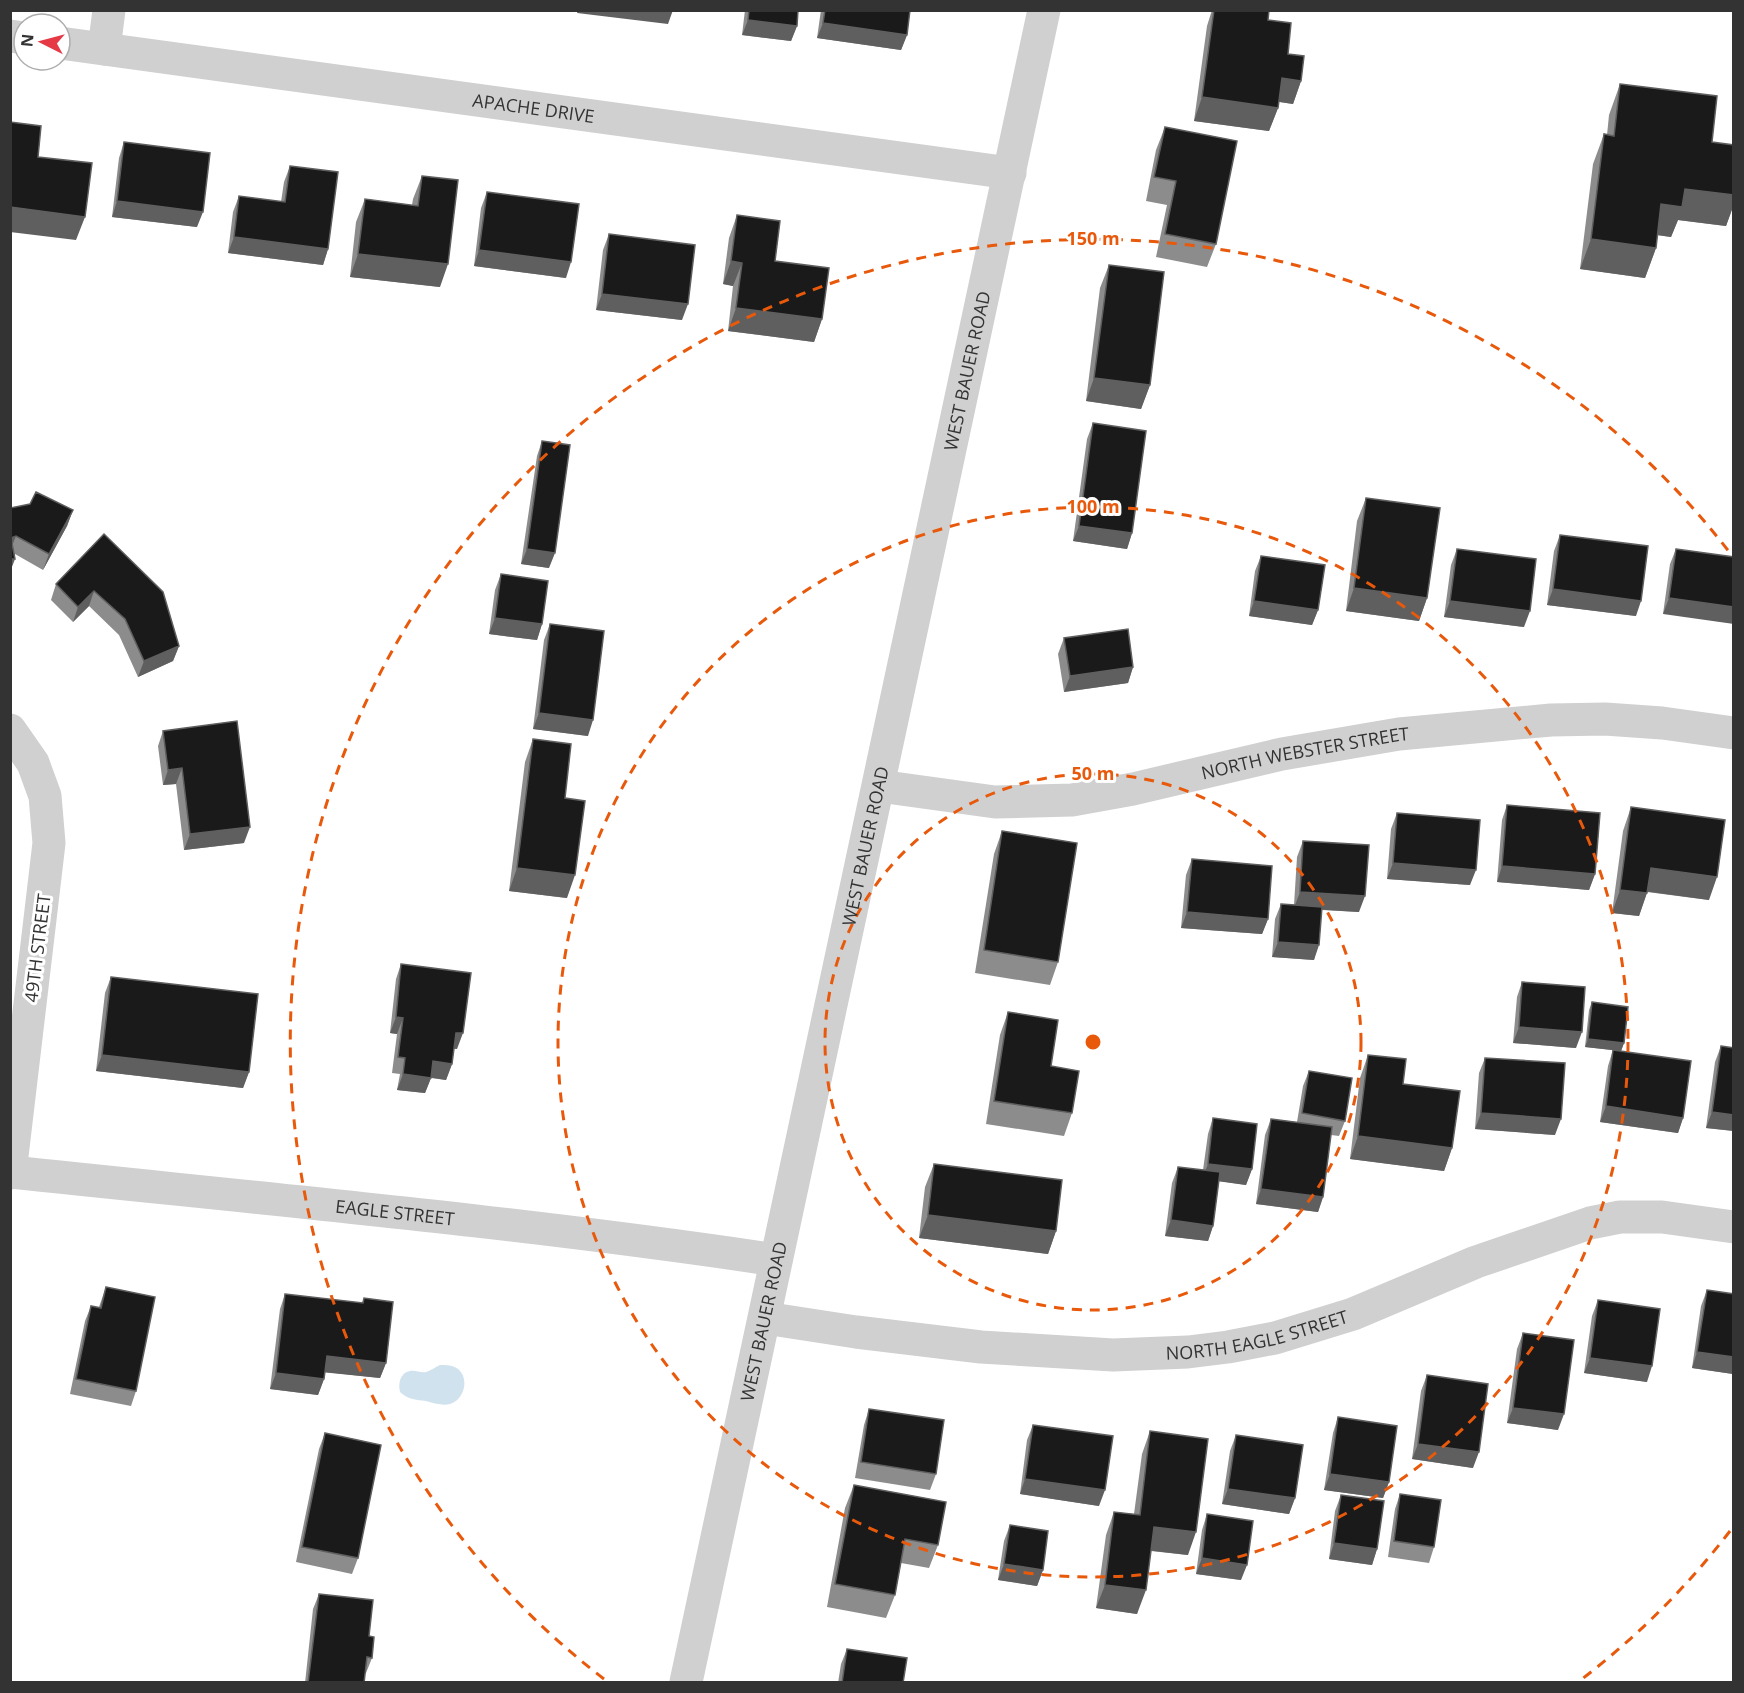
<svg xmlns="http://www.w3.org/2000/svg" width="1744" height="1693" font-family="'Open Sans',sans-serif">
<rect width="100%" height="100%" fill="#fff"/>
<path fill="#cfe2ee" d="M440 1365C446 1365 453 1365 458 1369 470 1379 464 1400 450 1404 443 1406 433 1403 426 1401 416 1400 407 1399 400 1392 398 1383 400 1373 410 1371 415 1370 421 1373 426 1372 430 1371 436 1367 440 1365Z"/>
<g fill="none" stroke-linecap="round" stroke-linejoin="round">
<g stroke="#d0d0d0" stroke-width="33">
<path d="M10 36 24 38"/>
<path id="s1" d="M60 43 1010 173"/>
<path d="M104 49 109 10"/>
<path d="M10 730 33 763 45 796 49 843 10 1173"/>
<path id="s2" d="M879 786 995 802 1072 800 1133 789 1282 754 1399 734 1551 720 1605 719 1662 723 1734 733"/>
<path id="s3" d="M11 1172C266 1199 522 1222 776 1260"/>
<path id="s4" d="M765 1318 856 1332 981 1347 1113 1355 1188 1352 1228 1347 1275 1338 1353 1314 1476 1262 1590 1223 1620 1217H1662L1734 1227"/>
<path id="s5" d="M686 1682 1044 10"/>
</g>
</g>
<path fill="#8c8c8c" d="M745 10H798L797 26 791 41 742 35Z
M821 10H910L907 35 901 50 817 38Z
M1212 10H1269L1268 20 1288 54 1301 81 1293 104 1279 102 1278 108 1269 131 1194 121 1207 26Z
M1620 84 1712 142 1734 145V204L1726 226 1678 220 1671 237 1657 235 1656 248 1645 278 1580 269 1593 164 1604 134 1607 135 1609 115Z
M1165 127 1216 244 1207 267 1156 257 1167 205 1146 201 1156 150Z
M124 142 197 227 112 217 119 158Z
M290 166 328 249 323 265 228 253 233 212 239 196 281 202 284 182Z
M422 176 440 287 350 277 356 222 365 199 412 205 413 199Z
M487 192 566 278 474 266 481 208Z
M737 215 822 319 814 342 728 331 733 286 723 284 729 238Z
M609 234 682 320 596 310 603 250Z
M1109 265 1150 385 1141 409 1086 401 1100 288Z
M1093 423 1132 533 1127 549 1073 541 1087 439Z
M542 441 549 568 521 564 537 456Z
M1366 498 1427 598 1419 621 1346 611 1357 521Z
M10 508 73 510 67 526 43 570 15 554 10 572Z
M104 534 179 646 173 661 138 677 119 635 89 606 73 622 51 600 56 584Z
M1560 535 1636 616 1547 605 1554 551Z
M1457 549 1524 627 1444 617 1451 565Z
M1676 549 1734 557 1663 614 1670 564Z
M1261 556 1318 610 1312 625 1249 616 1255 571Z
M501 574 542 624 537 640 489 634 495 590Z
M550 624 588 736 533 729 544 640Z
M1064 638 1133 667 1128 683 1064 692 1058 654Z
M163 731 244 843 184 850 176 784 163 785 158 746Z
M533 739 565 798 567 898 509 891 525 762Z
M1507 805 1595 874 1589 890 1497 882 1502 820Z
M1631 807 1709 900 1647 892 1639 916 1612 913 1623 831Z
M1397 813 1470 885 1387 879 1391 829Z
M1002 831 1058 962 1050 985 975 973 994 854Z
M1303 841 1359 912 1322 910 1314 960 1272 957 1275 919 1281 904 1294 905 1297 857Z
M1192 859 1268 919 1262 934 1181 928 1186 875Z
M401 964 457 1049H454L452 1064 446 1080 431 1078 425 1093 397 1090 400 1074 392 1073 397 1034 390 1033 396 979Z
M111 977 249 1072 243 1088 96 1071 105 993Z
M1522 982 1576 1048 1513 1043 1517 997Z
M1592 1002 1624 1043 1621 1051 1585 1047 1589 1010Z
M1008 1012 1072 1113 1064 1136 986 1124 1000 1035Z
M1721 1046 1734 1131 1706 1128 1715 1062Z
M1613 1050 1683 1118 1678 1133 1600 1122 1608 1066Z
M1368 1055 1403 1084 1452 1148 1444 1171 1350 1159 1360 1078Z
M1485 1058 1555 1135 1475 1129 1479 1073Z
M1309 1071 1345 1121 1339 1136 1331 1135 1323 1197 1318 1212 1256 1204 1265 1135 1271 1119 1297 1122 1303 1086Z
M1213 1118 1252 1169 1246 1185 1219 1181 1213 1226 1208 1241 1165 1236 1172 1183 1178 1167 1203 1170 1208 1134Z
M934 1164 1056 1231 1048 1254 919 1238 925 1187Z
M106 1287 136 1391 131 1406 70 1394 85 1321 91 1306 99 1307Z
M1707 1290 1734 1294 1733 1374 1692 1368 1701 1306Z
M285 1294 362 1303 364 1298 386 1363 380 1378 325 1372 324 1379 318 1395 270 1389 280 1309Z
M1598 1300 1647 1382 1584 1373 1592 1316Z
M1523 1333 1558 1430 1507 1423 1517 1349Z
M1427 1375 1473 1468 1412 1459 1421 1391Z
M869 1409 936 1474 930 1490 855 1478 864 1425Z
M1338 1417 1389 1482 1383 1498 1324 1490 1333 1433Z
M1033 1425 1099 1506 1020 1494 1027 1440Z
M1150 1431 1188 1555 1151 1551 1137 1614 1096 1608 1106 1535 1114 1512 1134 1514 1142 1454Z
M325 1433 358 1558 352 1574 296 1562 319 1449Z
M1236 1435 1295 1498 1289 1514 1222 1504 1230 1451Z
M854 1485 938 1545 929 1568 901 1563 895 1595 886 1618 827 1607 845 1508Z
M1400 1494 1434 1547 1429 1563 1388 1557 1395 1509Z
M1341 1495 1377 1549 1372 1565 1329 1559 1335 1511Z
M1207 1514 1241 1580 1196 1574 1202 1530Z
M1010 1525 1043 1570 1037 1586 998 1580 1004 1541Z
M319 1594 369 1636 372 1658 366 1673H365L364 1683H305L313 1609Z
M847 1649 903 1683H838L841 1664Z"/>
<path fill="#5f5f5f" d="M578 10H673L668 24 577 13Z
M748 20 797 26 791 41 742 35Z
M823 23 907 35 901 50 817 38Z
M1282 78 1301 81 1293 104 1274 101Z
M1202 97 1278 108 1269 131 1194 121Z
M1685 189 1734 195V204L1726 226 1678 220 1671 237 1650 234 1661 204Z
M117 201 203 212 197 227 112 217Z
M10 207 85 217 76 240 10 232Z
M234 237 328 249 323 265 228 253Z
M1591 239 1656 248 1645 278 1580 269Z
M479 250 571 262 566 278 474 266Z
M358 254 448 264 440 287 350 277Z
M731 261 742 263 733 286 723 284Z
M602 294 688 304 682 320 596 310Z
M736 308 822 319 814 342 728 331Z
M1094 378 1150 385 1141 409 1086 401Z
M73 510 67 526 43 570 49 554Z
M1079 526 1132 533 1127 549 1073 541Z
M16 536 10 551 11 538Z
M527 549 555 553 549 568 521 564Z
M10 559H15L10 572Z
M1354 588 1427 598 1419 621 1346 611Z
M1553 589 1641 601 1636 616 1547 605Z
M94 591 89 606 73 622 78 607Z
M1669 598 1734 607V624L1663 614Z
M1254 601 1318 610 1312 625 1249 616Z
M1450 601 1530 611 1524 627 1444 617Z
M495 618 542 624 537 640 489 634Z
M179 646 173 661 138 677 144 661Z
M1133 667 1128 683 1064 692 1070 676Z
M539 713 593 720 588 736 533 729Z
M182 768 176 784 163 785 168 770Z
M250 827 244 843 184 850 190 834Z
M1393 863 1476 870 1470 885 1387 879Z
M1502 866 1595 874 1589 890 1497 882Z
M517 868 575 875 567 898 509 891Z
M1651 868 1717 877 1709 900 1643 891Z
M1620 890 1647 893 1639 916 1612 913Z
M1300 892 1365 896 1359 912 1294 908Z
M1187 912 1268 919 1262 934 1181 928Z
M1278 942 1319 945 1314 960 1272 957Z
M396 1017 403 1018 397 1034 390 1033Z
M1519 1027 1582 1032 1576 1048 1513 1043Z
M456 1033H463L457 1049 451 1048Z
M1588 1039 1624 1043 1621 1051 1585 1047Z
M102 1055 249 1072 243 1088 96 1071Z
M433 1061 452 1064 446 1080 427 1077Z
M403 1074 431 1078 425 1093 397 1090Z
M1606 1106 1683 1118 1678 1133 1600 1122Z
M1712 1112 1734 1115V1131L1706 1128Z
M1481 1113 1561 1119 1555 1135 1475 1129Z
M1358 1136 1452 1148 1444 1171 1350 1159Z
M1208 1164 1252 1169 1246 1185 1202 1179Z
M1261 1189 1323 1197 1318 1212 1256 1204Z
M928 1215 1056 1231 1048 1254 919 1238Z
M1171 1220 1213 1226 1208 1241 1165 1236Z
M1697 1352 1734 1357 1733 1374 1692 1368Z
M327 1356 386 1363 380 1378 321 1372Z
M1590 1358 1652 1366 1647 1382 1584 1373Z
M276 1373 324 1379 318 1395 270 1389Z
M1513 1408 1564 1414 1558 1430 1507 1423Z
M1418 1444 1479 1452 1473 1468 1412 1459Z
M1330 1474 1389 1482 1383 1498 1324 1490Z
M1025 1479 1105 1490 1099 1506 1020 1494Z
M1228 1489 1295 1498 1289 1514 1222 1504Z
M1154 1527 1196 1532 1188 1555 1145 1550Z
M1334 1543 1377 1549 1372 1565 1329 1559Z
M1202 1558 1247 1565 1241 1580 1196 1574Z
M1004 1564 1043 1570 1037 1586 998 1580Z
M1105 1585 1146 1590 1137 1614 1096 1608Z"/>
<path fill="#1a1a1a" stroke="#5f5f5f" stroke-width="1.5" d="M749 10H798L797 26 748 20Z
M825 10H910L907 35 823 23Z
M1214 10H1269L1268 20 1291 23 1288 54 1304 56 1301 81 1282 78 1278 108 1202 97Z
M1620 84 1717 96 1712 142 1734 145V195L1685 189 1682 207 1661 204 1656 248 1591 239 1604 134 1614 136Z
M10 122 41 126 38 157 92 163 85 217 10 207Z
M1165 127 1237 141 1216 244 1165 234 1176 181 1154 177Z
M124 142 210 153 203 212 117 201Z
M290 166 338 172 328 249 234 237 239 196 285 202Z
M422 176 458 180 448 264 358 254 365 199 418 206Z
M487 192 579 204 571 262 479 250Z
M737 215 780 221 775 261 829 268 822 319 736 308 742 263 731 261Z
M609 234 695 245 688 304 602 294Z
M1109 265 1164 272 1150 385 1094 378Z
M1093 423 1146 431 1132 533 1079 526Z
M542 441 570 445 555 553 527 549Z
M36 492 73 510 49 554 16 536 11 538 15 559H10V508L30 504Z
M1366 498 1440 508 1427 598 1354 588Z
M104 534 163 592 179 646 144 661 125 619 94 591 78 607 56 584Z
M1560 535 1648 546 1641 601 1553 589Z
M1457 549 1536 559 1530 611 1450 601Z
M1676 549 1734 557V607L1669 598Z
M1261 556 1325 565 1318 610 1254 601Z
M501 574 548 581 542 624 495 618Z
M550 624 604 631 593 720 539 713Z
M1128 629 1133 667 1070 676 1064 638Z
M237 721 250 827 190 834 182 768 168 770 163 731Z
M533 739 571 744 565 798 585 801 575 875 517 868Z
M1507 805 1600 813 1595 874 1502 866Z
M1631 807 1725 820 1717 877 1651 868 1647 893 1620 890Z
M1397 813 1480 820 1476 870 1393 863Z
M1002 831 1077 843 1058 962 984 950Z
M1303 841 1369 845 1365 896 1300 892Z
M1192 859 1272 866 1268 919 1187 912Z
M1281 904 1322 907 1319 945 1278 942Z
M401 964 471 973 463 1033H456L452 1064 433 1061 431 1078 403 1074 405 1058 398 1057 403 1018 396 1017Z
M111 977 258 994 249 1072 102 1055Z
M1522 982 1585 987 1582 1032 1519 1027Z
M1592 1002 1628 1007 1624 1043 1588 1039Z
M1008 1012 1058 1020 1051 1066 1079 1071 1072 1113 994 1101Z
M1721 1046 1734 1048V1115L1712 1112Z
M1613 1050 1691 1061 1683 1118 1606 1106Z
M1368 1055 1406 1059 1403 1084 1460 1091 1452 1148 1358 1136Z
M1485 1058 1565 1063 1561 1119 1481 1113Z
M1309 1071 1352 1078 1345 1121 1302 1113Z
M1213 1118 1257 1124 1252 1169 1208 1164Z
M1271 1119 1332 1127 1323 1197 1261 1189Z
M934 1164 1062 1180 1056 1231 928 1215Z
M1178 1167 1220 1172 1213 1226 1171 1220Z
M106 1287 155 1297 136 1391 76 1379 91 1306 101 1308Z
M1707 1290 1734 1294V1357L1697 1352Z
M285 1294 363 1303 364 1298 393 1302 386 1363 327 1356 324 1379 276 1373Z
M1598 1300 1660 1309 1652 1366 1590 1358Z
M1523 1333 1574 1340 1564 1414 1513 1408Z
M1427 1375 1488 1384 1479 1452 1418 1444Z
M869 1409 944 1420 936 1474 861 1462Z
M1338 1417 1397 1426 1389 1482 1330 1474Z
M1033 1425 1113 1436 1105 1490 1025 1479Z
M1150 1431 1208 1439 1196 1532 1154 1527 1146 1590 1105 1585 1114 1512 1140 1515Z
M325 1433 381 1445 358 1558 302 1547Z
M1236 1435 1303 1445 1295 1498 1228 1489Z
M854 1485 946 1502 938 1545 905 1539 895 1595 835 1584Z
M1400 1494 1441 1500 1434 1547 1394 1541Z
M1341 1495 1384 1501 1377 1549 1334 1543Z
M1207 1514 1253 1521 1247 1565 1202 1558Z
M1010 1525 1048 1531 1043 1570 1004 1564Z
M319 1594 373 1600 369 1636 374 1637 372 1658 367 1657 364 1683H308Z
M847 1649 907 1658 903 1683H842Z"/>
<g fill="none" stroke="#e8590c" stroke-width="3" stroke-dasharray="10 8">
<circle cx="1093" cy="1042" r="268"/>
<circle cx="1093" cy="1042" r="535"/>
<path d="M1730 1531A803 803 0 0 1 1582 1679M604 1679A803 803 0 1 1 1730 553"/>
</g>
<g text-anchor="middle" dominant-baseline="central" stroke-width="6" stroke-linejoin="round" paint-order="stroke">
<g font-size="18" fill="#333" stroke="#fff">
<text stroke="none"><textPath href="#s1" startOffset="478">APACHE DRIVE</textPath></text>
<text stroke="none"><textPath href="#s5" startOffset="1341">WEST BAUER ROAD</textPath></text>
<text stroke="none"><textPath href="#s2" startOffset="432">NORTH WEBSTER STREET</textPath></text>
<text stroke="none"><textPath href="#s5" startOffset="855">WEST BAUER ROAD</textPath></text>
<text transform="translate(37 948) rotate(-83)">49TH STREET</text>
<text stroke="none"><textPath href="#s3" startOffset="386">EAGLE STREET</textPath></text>
<text stroke="none"><textPath href="#s5" startOffset="369">WEST BAUER ROAD</textPath></text>
<text stroke="none"><textPath href="#s4" startOffset="496">NORTH EAGLE STREET</textPath></text>
</g>
</g>
<circle cx="1093" cy="1042" r="9" fill="#e8590c" stroke="#fff" stroke-width="3"/>
<g font-size="18" text-anchor="middle" font-weight="bold" fill="#e8590c" stroke="#fff" stroke-width="6" stroke-linejoin="round" paint-order="stroke">
<text x="1093" y="245">150 m</text>
<text x="1093" y="513">100 m</text>
<text x="1093" y="780">50 m</text>
</g>
<rect width="1744" height="1693" fill="none" stroke="#333333" stroke-width="24"/>
<g transform="translate(42 42) rotate(276)"><circle r="28" fill="#ffffff" stroke="#adadad" stroke-width="1.5"/>
<path d="M0-4.5L10 22L0 15L-10 22Z" fill="#e63946"/>
<text y="-9" font-size="16" font-weight="bold" text-anchor="middle" fill="#333333">N</text>
</g>
</svg>
